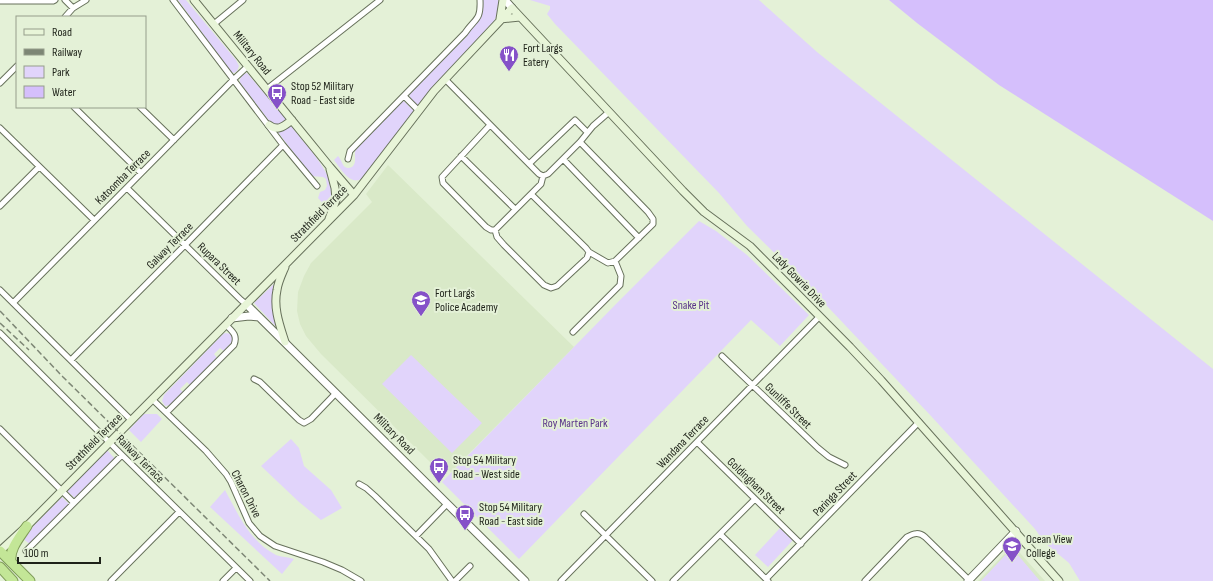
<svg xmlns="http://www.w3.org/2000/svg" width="1213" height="581" font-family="'Sofia Sans Condensed',sans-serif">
<rect width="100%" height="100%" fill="#e4f1d7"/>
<path fill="#d9e9c8" d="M388 165 574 347 451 472 437 459 432 464 321 354 306 336 300 324 297 311 298 292 304 276 311 263 372 202 366 194Z
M1013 545 1045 581H978Z"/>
<path fill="#e1d4fb" d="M178 0H186L236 60 239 66 237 71 234 73 231 72Z
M483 0H498C501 9 498 13 494 21L443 76 420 104 417 105 409 98 410 93 466 37C474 20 485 22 483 0Z
M530 0H759L817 52 1213 369V581H1080L1069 563 1045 543 1035 529 931 416 810 288 747 226 719 193 555 24 547 14 550 9V6Z
M247 73 286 119 285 123 275 126 270 122 240 83C239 79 242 74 247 73Z
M404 101 413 110V113L364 177C351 188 341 169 334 160L338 156C343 161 342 171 352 167 358 161 353 156 356 149L402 102Z
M289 126H291C305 144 339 179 333 202 333 205 331 208 330 211L318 198 320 192 325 190 327 186 326 179 323 177 311 176 277 131Z
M699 221 716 231 747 255 809 315 780 346 751 320 519 559 442 482 615 305Z
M277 281 279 330 254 303Z
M225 333 232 334 234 339 232 342 224 351 220 348 214 354 217 358 190 385 187 382 180 389 183 392 170 405 165 406 162 401 164 395 222 335Z
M411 355 482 423 452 453 382 384Z
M144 414H157L162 419 141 442 129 430Z
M291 439 299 448 304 466 331 490 342 508 321 520 299 502 261 466Z
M107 450 116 460 77 500 67 491Z
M225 490C238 514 250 542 276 555 281 557 288 557 294 559L282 574 210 507Z
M62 497 70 505 31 545 22 538Z
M780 528 793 540 768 567 755 555Z
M1012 548 1040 581H981Z"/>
<path fill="#d5bffc" d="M889 0H1213V221L999 85 917 23Z"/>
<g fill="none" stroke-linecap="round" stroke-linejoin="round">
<g stroke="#67715b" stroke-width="7">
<path id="minor" d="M65 0 73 8
M173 0 283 145 317 186
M0 1H53L55 0
M65 17 73 8 86 0
M214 24 243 0
M445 79 539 174 543 176
M0 83 17 66
M267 89 380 0
M404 96 419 111
M74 107 141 173
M140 107 174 140
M490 125 442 177 443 183 486 227 491 230H495L541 184 543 176
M0 128 94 220
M580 142 648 212 653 219V224L615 261 608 263 589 252
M461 156 515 209
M348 159 350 151 465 33C475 18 481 21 480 0
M563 159 639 238
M529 164 575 120 587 132
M543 176 548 174 580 142 593 126 609 112
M127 188 241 300 246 304
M0 206 39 167
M495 230 497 237 504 245 544 285 551 288 557 286 587 258 589 252 586 248 531 194
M0 290 131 420
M13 303 234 79 248 66
M573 332 620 285 621 276 615 261
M0 333 122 455 250 581
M722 356 818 448 829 457 845 465
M71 360 185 245 283 145
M254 379 260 382 299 420 304 423 311 419 336 393
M152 399 206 451 226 474 231 482 249 523 260 536 275 546 323 562 342 570 361 581
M167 412 234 345C238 335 232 331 226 325
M0 429 74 503
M697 442 801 544
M359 484 366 488 375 496 429 549 452 581
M584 514 652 581
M720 534 768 581
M416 536 447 504
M26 551 122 455
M766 579 919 422
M111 581 179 512
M223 581 236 568
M455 581 470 566
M561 581 819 317
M673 581 755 499
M865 581 907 537C914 533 919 532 925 537L969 580"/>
</g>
<g stroke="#67715b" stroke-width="9">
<path id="tertiary" d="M505 0 512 8
M246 304 525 581
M232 318 249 316 259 317
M968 581 1016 531"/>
</g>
<g stroke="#67715b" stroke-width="9">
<path id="secondary" d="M194 0 330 167 354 195
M503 0 500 19 520 17
M269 125C278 132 284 126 292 120
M329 219 336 200 335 188 330 169
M285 267C282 274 278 282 277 290 273 308 280 326 285 342
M0 551 27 526 354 195 434 91 512 8 683 191 704 212 750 246 850 347 881 380 1059 581"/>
</g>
<g stroke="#809d5a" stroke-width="11">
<path id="trunk" d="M0 551 30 581
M11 562C9 549 20 537 27 526
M0 567 13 581"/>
</g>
<use href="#minor" stroke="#fff" stroke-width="5"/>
<use href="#tertiary" stroke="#fff" stroke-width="7"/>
<use href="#secondary" stroke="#e8f5d8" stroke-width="7"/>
<use href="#trunk" stroke="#c3e697" stroke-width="9"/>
<path stroke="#7d8675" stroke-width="1.5" stroke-dasharray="6 3" stroke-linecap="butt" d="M0 311 63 377 270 581
M0 323 29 350"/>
</g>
<defs>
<g id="restaurant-pin" transform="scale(1)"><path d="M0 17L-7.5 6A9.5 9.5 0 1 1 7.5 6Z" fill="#8551c8" stroke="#e4f1d7"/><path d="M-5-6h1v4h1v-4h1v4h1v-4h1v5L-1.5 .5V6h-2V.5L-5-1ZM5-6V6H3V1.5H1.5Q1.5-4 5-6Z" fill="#fff"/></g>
<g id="bus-pin" transform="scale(1)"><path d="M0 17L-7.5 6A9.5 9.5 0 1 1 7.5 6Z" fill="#8551c8" stroke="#e4f1d7"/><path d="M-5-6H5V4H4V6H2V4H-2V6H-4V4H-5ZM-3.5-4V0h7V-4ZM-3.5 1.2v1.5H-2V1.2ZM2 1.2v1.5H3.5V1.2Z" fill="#fff"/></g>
<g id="university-pin" transform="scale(1)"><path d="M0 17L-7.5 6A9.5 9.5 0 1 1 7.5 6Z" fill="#8551c8" stroke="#e4f1d7"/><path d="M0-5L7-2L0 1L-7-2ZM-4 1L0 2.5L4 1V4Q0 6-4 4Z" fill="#fff"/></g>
<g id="school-pin" transform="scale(1)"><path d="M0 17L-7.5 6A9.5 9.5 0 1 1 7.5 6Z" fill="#8551c8" stroke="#e4f1d7"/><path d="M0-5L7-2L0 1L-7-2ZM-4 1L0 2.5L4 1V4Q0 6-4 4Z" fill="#fff"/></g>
</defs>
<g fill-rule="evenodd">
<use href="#restaurant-pin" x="509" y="55"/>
<use href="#bus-pin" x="277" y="93"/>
<use href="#university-pin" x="421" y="300"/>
<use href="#bus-pin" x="439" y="467"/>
<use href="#bus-pin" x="465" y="514"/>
<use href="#school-pin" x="1012" y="546"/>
</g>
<g text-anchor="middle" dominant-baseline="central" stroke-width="4" stroke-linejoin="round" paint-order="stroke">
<g font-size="12" fill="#1e2219" stroke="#e4f1d7" text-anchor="start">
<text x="523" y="48">Fort Largs<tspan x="523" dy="14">Eatery</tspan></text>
<text x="291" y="86">Stop 52 Military<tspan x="291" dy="14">Road - East side</tspan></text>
<text x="435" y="293">Fort Largs<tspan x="435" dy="14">Police Academy</tspan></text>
<text x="453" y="460">Stop 54 Military<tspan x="453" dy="14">Road - West side</tspan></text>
<text x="479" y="507">Stop 54 Military<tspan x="479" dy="14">Road - East side</tspan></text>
<text x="1026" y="539">Ocean View<tspan x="1026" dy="14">College</tspan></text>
</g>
<g font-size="12" fill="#1e2219" stroke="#e4f1d7">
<text transform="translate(252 53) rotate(51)">Military Road</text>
<text transform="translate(123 177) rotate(-45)">Katoomba Terrace</text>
<text transform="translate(319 214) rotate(-45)">Strathfield Terrace</text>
<text transform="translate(170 246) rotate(-45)">Galway Terrace</text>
<text transform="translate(219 264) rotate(44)">Rupara Street</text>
<text transform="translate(799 280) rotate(46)">Lady Gowrie Drive</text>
<text transform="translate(788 406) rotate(44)">Gunliffe Street</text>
<text transform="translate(394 434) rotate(45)">Military Road</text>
<text transform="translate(94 442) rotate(-45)">Strathfield Terrace</text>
<text transform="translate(683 442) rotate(-46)">Wandana Terrace</text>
<text transform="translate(140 459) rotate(45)">Railway Terrace</text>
<text transform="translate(756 486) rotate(44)">Goldingham Street</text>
<text transform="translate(246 494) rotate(63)">Charon Drive</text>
<text transform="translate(835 494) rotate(-46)">Paringa Street</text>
</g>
<g font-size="12" fill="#593289" stroke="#e4f1d7">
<text x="691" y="305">Snake Pit</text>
<text x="575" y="423">Roy Marten Park</text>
</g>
</g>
<rect x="16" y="16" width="130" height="92" fill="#e4f1d7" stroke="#959e8b"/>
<rect x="24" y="29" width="20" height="6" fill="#e8f5d8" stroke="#959e8b"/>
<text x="52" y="36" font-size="12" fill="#1e2219">Road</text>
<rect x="24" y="49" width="20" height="6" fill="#7d8675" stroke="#959e8b"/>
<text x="52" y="56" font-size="12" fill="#1e2219">Railway</text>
<rect x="24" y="66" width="20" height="12" fill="#e1d4fb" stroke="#959e8b"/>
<text x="52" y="76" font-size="12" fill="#1e2219">Park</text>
<rect x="24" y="86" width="20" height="12" fill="#d5bffc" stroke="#959e8b"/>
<text x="52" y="96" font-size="12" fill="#1e2219">Water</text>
<path d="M18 557v6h82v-6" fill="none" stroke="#1e2219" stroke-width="2"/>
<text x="24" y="557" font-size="12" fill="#1e2219" stroke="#e4f1d7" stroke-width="3" paint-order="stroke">100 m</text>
</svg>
